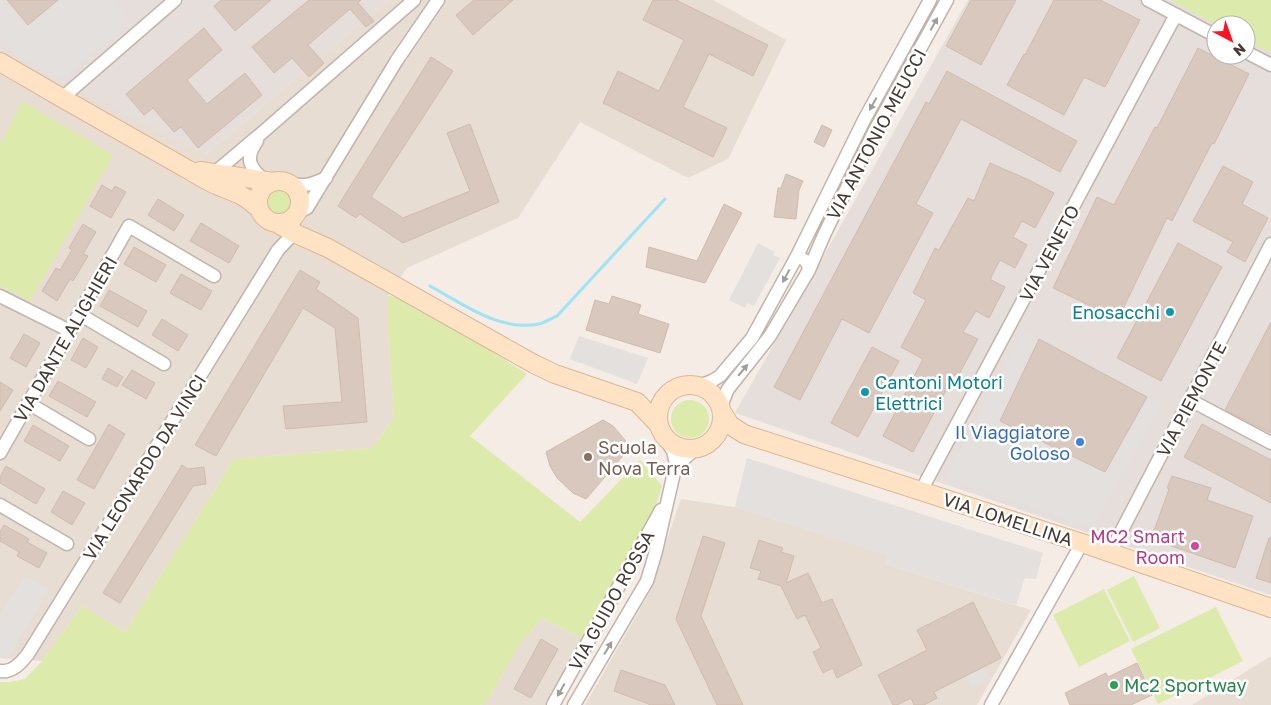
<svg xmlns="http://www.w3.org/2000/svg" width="1271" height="705" font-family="'Golos Text',sans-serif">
<rect width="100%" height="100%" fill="#f4ece5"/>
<path fill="#e8ddd3" d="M389 0H713L786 40 728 159 688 178 580 122 518 218 407 268 388 295V331L394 418 372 448 234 459 125 632 82 606 42 661 0 658V49L2 52 206 154Z
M681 499 735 507 888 555 885 564 1031 610 977 705H585L647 597Z
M542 618 584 639 547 705H480L486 703 519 645Z
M1271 656V705H1192Z"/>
<path fill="#e6deda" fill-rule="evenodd" d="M0 0H389L206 154 59 83 2 52 0 49Z
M968 0H1271V595L735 413ZM1216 25H1246V55H1216Z"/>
<path fill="#dceaac" d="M1170 0H1271V53L1246 40V25H1217Z
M22 101 113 155 30 301 0 286V145Z
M265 203a13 13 0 1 1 26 0a13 13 0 1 1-26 0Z
M388 295C438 313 482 346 527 374L470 436 580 522 640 460 662 486 654 512 584 639 542 618 519 645 486 703 480 705H0V682H10L25 679 42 661 82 606 125 632 234 459 372 448 394 418 388 331Z
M671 419a19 19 0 1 1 38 0a19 19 0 1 1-38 0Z
M1134 576 1160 628 1133 642 1107 590Z
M1104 589 1130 641 1079 667 1053 615Z
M1216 607 1243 661 1158 704 1131 649Z"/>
<path fill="#e4e0de" d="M0 0H7L28 25 58 0H112L130 22 61 80 16 55 0 36Z
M758 243 775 252 773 255 780 258 754 306 747 303 745 308 729 300Z
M1023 332 1039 339 1000 421 1105 472 1147 397 1162 404 1092 528 945 478Z
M579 336 648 358 637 384 570 359Z
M747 458 1043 553 1036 579 1025 578 1016 605 885 564 887 555 735 507Z
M24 577 50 588 7 659 0 658V615Z
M984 668 990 680 973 689 966 677Z"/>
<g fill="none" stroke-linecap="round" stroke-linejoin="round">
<path stroke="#9ee4f4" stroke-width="3" d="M430 286C463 304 500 332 539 324 545 323 551 318 557 316L665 199"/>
</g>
<path fill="#d9c8bd" stroke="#d1bbad" d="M7 0H58L28 25Z
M221 0H271L235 31 214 6Z
M309 0H361L358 3 374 21 366 27 350 9 308 45 324 63 309 77 292 58 274 73 252 47Z
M474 0H513L473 35 456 15Z
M653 0H676L768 45 753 76 709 54 683 107 727 128 713 157 603 103 618 71 659 91 684 40 643 20Z
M971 0H1016L981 65 946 46Z
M1054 0H1100L1140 20 1105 87 1084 77 1064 115 1007 85 1024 54 1025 55Z
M204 28 222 50 187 80 207 104 245 73 262 95 198 148 181 127 174 132 153 108 144 115 126 94Z
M1198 48 1249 74 1214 144 1212 143 1172 221 1167 218 1118 319 1053 288 1097 197 1114 205 1155 127 1157 128Z
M431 57 453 71 371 197 403 218 470 191 447 133 470 124 499 202 403 243 360 214 356 218 338 206Z
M947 71 1077 141 1060 172 961 119 916 204 933 213 869 333 842 319 800 400 774 387 926 102 929 104Z
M822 125 832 130 824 147 814 142Z
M990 163 1029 180 1054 193 1035 228 1022 221 1013 237 1027 245 1015 268 1000 260 991 277V280L1005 287 989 318 976 311 963 332 978 339 958 376 955 374 913 452 883 436 923 359 901 347 926 300 913 293 935 248 939 250 968 198 974 201Z
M1223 166 1253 182 1242 204 1268 218 1245 262 1227 252 1233 242 1193 221Z
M786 174 803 181 799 190 796 219 774 217 778 188H781Z
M102 185 112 191 115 186 126 192 111 218 90 206Z
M158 199 184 215 174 231 148 215Z
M724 204 742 213 705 283 646 267 649 247 697 261Z
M201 223 239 246 229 263 190 241Z
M83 224 96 232 83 254 88 256 73 281 70 279 57 301 42 291 56 268 60 270 72 250 69 248Z
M1178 243 1222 267 1161 381 1117 358Z
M134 247 166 265 156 282 124 264Z
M300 270 320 282 316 289 358 318 367 422 286 429 283 406 342 402 335 328 303 308 216 456 195 445Z
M181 274 212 291 201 310 170 293Z
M109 290 147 311 138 327 100 306Z
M612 296 641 305 638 314 669 324 660 353 586 330 595 300 609 304Z
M162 319 188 335 178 351 152 335Z
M1271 322V433L1225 410Z
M24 334 40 343 26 367 10 358Z
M83 338 98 347 86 368 71 360Z
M1039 339 1147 397 1105 472 1000 421Z
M872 347 899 361 858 437 831 423Z
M108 368 123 377 117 387 102 379Z
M132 370 155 383 146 399 122 385Z
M58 381 96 402 87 417 49 396Z
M0 382 13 390 0 411Z
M603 420 613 426 625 440 627 451 586 499 573 493 557 478 550 466 546 452Z
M109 424 125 434 94 489 77 480Z
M1202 424 1271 460V503L1184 457Z
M33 425 69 446 60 461 24 441Z
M182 465 188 469 204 467 206 484 193 486 120 603 103 593 148 521Z
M6 466 45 489 36 504 0 483V477Z
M1172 476 1211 488 1207 500 1253 516 1235 568 1151 539 1169 489 1167 488Z
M63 491 85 503 72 525 51 512Z
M4 525 29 539 27 542 47 553 39 568 17 556 19 552 0 541V532Z
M703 536 725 543 701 616 743 705H717L676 619Z
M1269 538H1271V583L1256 578Z
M759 540 783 548 781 552 794 556 786 583 808 573 822 603 832 599 862 665 837 678 833 668 823 673 813 652 821 648 805 615 797 619 781 586 758 579 761 571 750 568Z
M973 602 1001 658 934 692 937 698 924 705H914L911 698 897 705H893L878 675 927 650 917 630Z
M541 639 558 649 531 698 514 689Z
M1137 663 1152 695 1131 705H1070L1065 693 1106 673 1108 677Z
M621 670 665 685 675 705H649V704L614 691Z"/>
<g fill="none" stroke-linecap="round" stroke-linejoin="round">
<g stroke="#c2b4aa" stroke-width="15">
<path id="minor" d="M1148 0 1216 36
M1246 52 1271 65
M62 98 175 0
M257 141C244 159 250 168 265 181
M211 173 219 169 263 132 414 0
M288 183C306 187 310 185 326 178
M297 213 307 208 397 60 438 0
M797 256 864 120 930 0
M809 270 824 235 874 132 947 0
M0 296 70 331
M79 314 164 364
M695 385 704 384 712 381 720 376 752 338 797 256C804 259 808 261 809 270L770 336 728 389 723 401 722 412
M1190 400 1271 443
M28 403 89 439
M0 453 129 226 214 276
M675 471 683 460 694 450
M921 491 1172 22 1177 15
M0 505 67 544
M1110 553 1271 244
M0 671C12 673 21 663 28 654L278 250 294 233 293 218
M553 705 661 510
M574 705 647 581 656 551 676 464 673 451 666 440
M991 705 1082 543"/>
</g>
<g stroke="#d9b795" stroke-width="20">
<path id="secondary" d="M0 62 62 98 187 169C197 175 205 180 216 185 233 192 244 194 258 208
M200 171 273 182
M258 202a21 21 0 1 1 42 0a21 21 0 1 1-42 0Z
M278 224 294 233 328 248 534 364 555 374 637 402 657 423
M658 417a32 32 0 1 1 64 0a32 32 0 1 1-64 0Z
M722 412 730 425 744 434 1082 543 1271 608"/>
</g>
<use href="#minor" stroke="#fff" stroke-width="12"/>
<use href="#secondary" stroke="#ffe3c4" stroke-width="18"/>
</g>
<defs><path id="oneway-solid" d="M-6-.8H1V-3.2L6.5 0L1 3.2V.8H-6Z" transform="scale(1.25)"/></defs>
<g fill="#a29d9a">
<use href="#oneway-solid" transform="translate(934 24) rotate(-61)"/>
<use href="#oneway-solid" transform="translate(873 104) rotate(119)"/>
<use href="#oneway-solid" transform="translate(786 276) rotate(118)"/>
<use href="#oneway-solid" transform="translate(743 370) rotate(-50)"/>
<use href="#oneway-solid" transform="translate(608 648) rotate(-59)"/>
<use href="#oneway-solid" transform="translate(561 690) rotate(119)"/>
</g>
<g fill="#0f9aa8" stroke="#fff" stroke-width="2">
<circle cx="1170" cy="312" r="5"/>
<circle cx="865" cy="392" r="5"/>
</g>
<circle fill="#3f7fe0" stroke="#fff" stroke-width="2" cx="1080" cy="442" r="5"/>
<circle fill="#8d6e63" stroke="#fff" stroke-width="2" cx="588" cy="457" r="5"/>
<circle fill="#d1479c" stroke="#fff" stroke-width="2" cx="1195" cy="546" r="5"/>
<circle fill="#2e9e5b" stroke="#fff" stroke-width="2" cx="1114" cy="685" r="5"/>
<g text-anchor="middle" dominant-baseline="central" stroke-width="5" stroke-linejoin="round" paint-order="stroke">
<g font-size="18" fill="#463b34" stroke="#fff">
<text transform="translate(876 134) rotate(-62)">VIA ANTONIO MEUCCI</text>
<text transform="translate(1049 253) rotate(-62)">VIA VENETO</text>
<text transform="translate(65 339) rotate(-60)">VIA DANTE ALIGHIERI</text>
<text transform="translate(1191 399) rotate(-62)">VIA PIEMONTE</text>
<text transform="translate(144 467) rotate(-58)">VIA LEONARDO DA VINCI</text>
<text transform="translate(1008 519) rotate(18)">VIA LOMELLINA</text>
<text transform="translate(611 600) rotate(-61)">VIA GUIDO ROSSA</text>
</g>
<g font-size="18" fill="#0d838f" stroke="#fff" text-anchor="end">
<text x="1160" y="312">Enosacchi</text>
<text x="875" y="382" text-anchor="start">Cantoni Motori<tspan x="875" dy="21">Elettrici</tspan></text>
</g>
<g font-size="18" fill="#366cbe" stroke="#fff" text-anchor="end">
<text x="1070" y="432">Il Viaggiatore<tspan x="1070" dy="21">Goloso</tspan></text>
</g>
<g font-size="18" fill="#785e54" stroke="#fff" text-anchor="start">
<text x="598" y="447">Scuola<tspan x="598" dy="21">Nova Terra</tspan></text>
</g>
<g font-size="18" fill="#b23c85" stroke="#fff" text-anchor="end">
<text x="1185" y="536">MC2 Smart<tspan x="1185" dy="21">Room</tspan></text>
</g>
<g font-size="18" fill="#27864d" stroke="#fff" text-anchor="start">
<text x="1124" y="685">Mc2 Sportway</text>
</g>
</g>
<g transform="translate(1231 40) rotate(139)"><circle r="24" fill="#ffffff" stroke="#b5b1ae"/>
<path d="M0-4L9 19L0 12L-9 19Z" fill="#ff1124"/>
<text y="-8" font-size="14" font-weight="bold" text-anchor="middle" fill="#463b34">N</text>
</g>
</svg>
